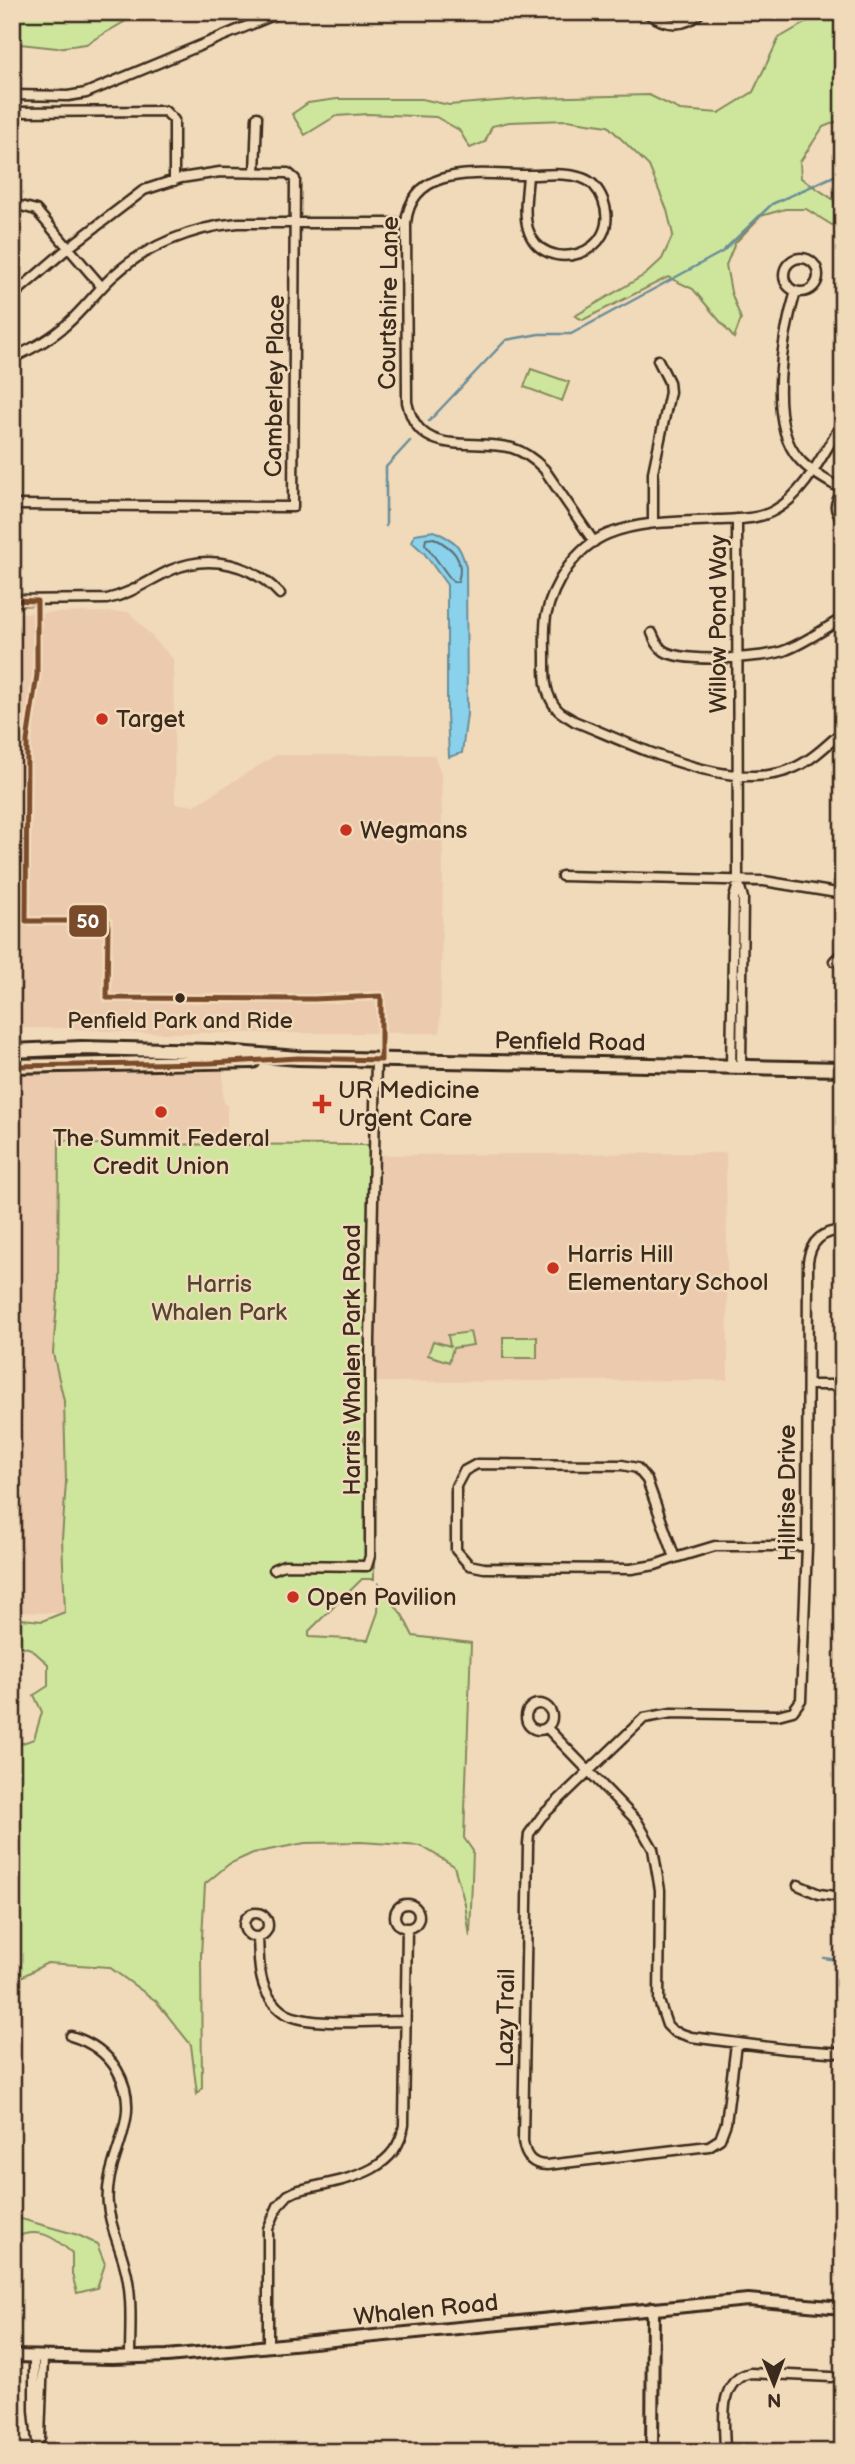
<svg xmlns="http://www.w3.org/2000/svg" width="855" height="2464" font-family="'Balsamiq Sans',sans-serif">
<rect width="100%" height="100%" fill="#f1dab9"/>
<filter id="ink" filterUnits="userSpaceOnUse"><feTurbulence type="fractalNoise" baseFrequency=".0143" numOctaves="2"/><feDisplacementMap in="SourceGraphic" scale="14" xChannelSelector="R" yChannelSelector="G"/><feConvolveMatrix kernelMatrix="1 2 1 2 8 2 1 2 1" color-interpolation-filters="sRGB"/></filter>
<g filter="url(#ink)">
<path fill="#ebcaae" d="M129 612 173 659 175 804 195 805 276 755H434L441 773 443 867 440 1033H136L62 1028H18V1017H12V613Z
M178 1068H223V1099L225 1105H227V1141L60 1140 58 1290 53 1353 64 1401 66 1482 62 1539 65 1613 12 1612V1071Z
M726 1153 728 1380 375 1382 381 1155Z"/>
<path fill="#cee69c" stroke="#84885d" stroke-width="2" d="M12 12H141L86 44 57 48 20 44 12 48Z
M824 12H843V119L823 127 800 162 801 178 834 200 842 224 832 225 806 209H785L761 216 735 243 726 265 731 292 741 319 734 338 693 289 668 277 583 320 575 316 646 274 662 259 673 235 667 210 649 166 608 126 567 120 509 122 492 126 485 142 470 148 459 130 436 117 368 114 336 116 305 135 292 114 308 103 337 99H422L449 105 533 98 649 95 680 110 719 113 753 92 779 38Z
M531 369 569 382 562 401 524 387Z
M59 1140H79L80 1144 369 1145 366 1553 374 1554V1579H362L309 1631V1637L368 1640 378 1612 379 1584 403 1616 413 1636 471 1643 464 1838 473 1851 470 1937 465 1904 454 1866 421 1846 361 1842 305 1843 253 1853 229 1864 205 1884 201 1955 202 2088 197 2094 191 2045 156 2001 109 1967 47 1963 12 1982V1753L14 1746 34 1739 42 1712 34 1695 48 1686V1664L31 1649 12 1643V1618L42 1621 65 1612 62 1539 66 1482 64 1401 53 1353 58 1290Z
M470 1332 473 1345 453 1348 449 1362 428 1355 433 1341 450 1346 448 1335Z
M503 1337H537V1358H503Z
M12 2206 14 2217 78 2235 97 2244 105 2264 97 2288 77 2293 72 2274V2253C52 2235 39 2227 12 2238Z"/>
<path fill="#8ad1eb" stroke="#6a8e99" stroke-width="2" d="M434 531C455 541 460 543 466 567L467 714 462 753 449 757 447 713V585L424 553 412 542 415 534Z"/>
<g fill="none" stroke-linecap="round" stroke-linejoin="round">
<path stroke="#5b6d70" stroke-width="2" d="M434 538C453 548 465 559 458 582H453L425 544 426 539Z"/>
<path stroke="#6a8e99" stroke-width="2.5" d="M12 21 19 12
M429 421 506 340 539 334H571L722 252 772 204 843 172
M386 526V467L410 441
M824 1958 843 1961"/>
<g stroke="#3b2a1e" stroke-width="13">
<path id="street" d="M646 12C665 26 683 29 701 12
M12 95 68 96 86 93 281 12
M12 112 165 111 174 120V181
M255 173 257 117
M528 175C483 175 412 162 406 223L407 402C419 460 472 437 512 448 525 452 534 459 544 469L594 542
M528 175C544 175 566 172 582 178 592 181 599 190 603 200 624 256 542 277 528 229 523 212 527 192 528 175Z
M12 207 21 206 36 210 102 287
M784 275a17 17 0 1 1 34 0a17 17 0 1 1-34 0Z
M796 291C783 334 766 422 799 459 810 472 828 481 843 490
M12 296 68 248 144 190 181 178 220 172 288 173 295 179 293 507 12 505
M12 358C32 349 51 339 67 324 83 310 96 292 112 277 145 246 193 227 238 223H406
M843 422C824 451 806 493 775 510 758 520 738 519 718 520 681 522 643 520 608 534 576 547 553 583 546 616 544 629 545 645 545 658 545 676 544 694 557 709 561 714 569 717 574 721 632 744 735 797 796 767 813 759 828 744 843 731
M843 492C834 503 833 509 843 521
M737 519 738 881 743 898 741 1066
M653 523V472L670 392 669 382 658 360
M12 600 107 599C131 594 149 580 171 570 210 553 252 564 280 594
M652 633C655 640 657 646 664 651 682 663 765 659 786 650 806 642 824 629 843 618
M562 876 764 881 843 894
M834 961 843 952
M731 1066 734 898 738 884
M808 1385H843
M477 1464 622 1465 637 1468 647 1480 675 1558 655 1565 631 1569 484 1568 469 1565 456 1550V1486L464 1471Z
M675 1558 715 1546H807
M274 1569 284 1565 367 1566 370 1556V1341L376 1060
M526 1717a13 13 0 1 1 26 0a13 13 0 1 1-26 0Z
M547 1728 637 1821 653 1849 660 1890 659 2001 667 2025 673 2031 691 2037 785 2049 843 2053
M798 1885 819 1894 843 1897
M395 1916a12 12 0 1 1 24 0a12 12 0 1 1-24 0Z
M244 1925a12 12 0 1 1 24 0a12 12 0 1 1-24 0Z
M258 1937C259 1956 258 1978 268 1995 272 2002 279 2010 286 2014 311 2027 375 2021 404 2021
M71 2036C91 2042 106 2052 117 2070 146 2119 103 2157 108 2205 110 2227 120 2246 125 2267 133 2296 130 2328 130 2358
M736 2044 726 2123 720 2139 709 2146 547 2165C531 2165 525 2156 523 2141L528 1844 529 1834 542 1816 644 1718 672 1713 778 1715 793 1711 801 1700 807 1546 808 1261C811 1241 822 1231 843 1230
M268 2347V2229L278 2206 288 2195 296 2191C337 2180 396 2177 404 2125L407 1928
M34 2357V2410L38 2452
M40 2438 43 2357
M725 2452C725 2426 716 2381 750 2373L831 2377"/>
</g>
<g stroke="#3b2a1e" stroke-width="16">
<path id="secondary" d="M12 2356 112 2358 167 2356 748 2300 843 2308
M652 2452 653 2308"/>
</g>
<g stroke="#3b2a1e" stroke-width="18">
<path id="primary" d="M12 1051 81 1048 212 1051 298 1058 843 1069
M12 1066 253 1061"/>
</g>
<use href="#street" stroke="#f1dab9" stroke-width="8"/>
<use href="#secondary" stroke="#f1dab9" stroke-width="10"/>
<use href="#primary" stroke="#f1dab9" stroke-width="12"/>
<g stroke="#f1dab9" stroke-width="10">
<path id="bus-1" d="M12 600 37 601V675L27 741 26 921H108L107 998 314 999 381 996V1060L298 1058 211 1063 12 1066"/>
</g>
<use href="#bus-1" stroke="#7a4b2a" stroke-width="5"/>
</g>
</g>
<g fill="#c8321e" stroke="#f1dab9" stroke-width="2.5">
<circle cx="102" cy="719" r="7"/>
<circle cx="346" cy="830" r="7"/>
<path d="M318.5 1093.5h7v7h7v7h-7v7h-7v-7h-7v-7h7z"/>
<circle cx="161" cy="1112" r="7"/>
<circle cx="553" cy="1268" r="7"/>
<circle cx="293" cy="1597" r="7"/>
</g>
<circle fill="#3b2a1e" stroke="#f1dab9" stroke-width="2.5" cx="180" cy="998" r="6"/>
<g text-anchor="middle" dominant-baseline="central" stroke-width="5" stroke-linejoin="round" paint-order="stroke">
<g font-size="22" fill="#3b2a1e" stroke="#f1dab9">
<text x="180" y="1021">Penfield Park and Ride</text>
</g>
<g font-size="24" fill="#3b2a1e" stroke="#f1dab9">
<text transform="translate(389 303) rotate(-89)">Courtshire Lane</text>
<text transform="translate(275 386) rotate(-89)">Camberley Place</text>
<text transform="translate(718 624) rotate(-90)">Willow Pond Way</text>
<text transform="translate(570 1042) rotate(1)">Penfield Road</text>
<text transform="translate(352 1360) rotate(-90)">Harris Whalen Park Road</text>
<text transform="translate(787 1493) rotate(-90)">Hillrise Drive</text>
<text transform="translate(506 2018) rotate(-89)">Lazy Trail</text>
<text transform="translate(426 2310) rotate(-6)">Whalen Road</text>
</g>
<g font-size="24" fill="#3b2a1e" stroke="#f1dab9" text-anchor="start">
<text x="116" y="719">Target</text>
<text x="360" y="830">Wegmans</text>
<text x="338" y="1090">UR Medicine<tspan x="338" dy="28">Urgent Care</tspan></text>
<text x="161" y="1138" text-anchor="middle">The Summit Federal<tspan x="161" dy="28">Credit Union</tspan></text>
<text x="567" y="1254">Harris Hill<tspan x="567" dy="28">Elementary School</tspan></text>
<text x="307" y="1597">Open Pavilion</text>
</g>
<g font-size="24" fill="#514631" stroke="#f1dab9">
<text x="219" y="1284">Harris<tspan x="219" dy="28">Whalen Park</tspan></text>
</g>
</g>
<rect stroke="#f1dab9" stroke-width="2.5" x="68" y="904" width="40" height="34" rx="7" fill="#7a4b2a"/>
<g font-size="19" text-anchor="middle" font-weight="bold" fill="#fff">
<text x="88" y="928">50</text>
</g>
<rect width="855" height="2464" fill="none" stroke="#f1dab9" stroke-width="42"/>
<rect x="21" y="21" width="813" height="2422" fill="none" stroke="#3b2a1e" stroke-width="2.5" filter="url(#ink)"/>
<g transform="translate(774 2384) rotate(179)" stroke="#f1dab9" stroke-width="5" paint-order="stroke">
<path d="M0-5L12 26L0 18L-12 26Z" fill="#3b2a1e"/>
<text y="-10" font-size="19" font-weight="bold" text-anchor="middle" fill="#3b2a1e">N</text>
</g>
</svg>
